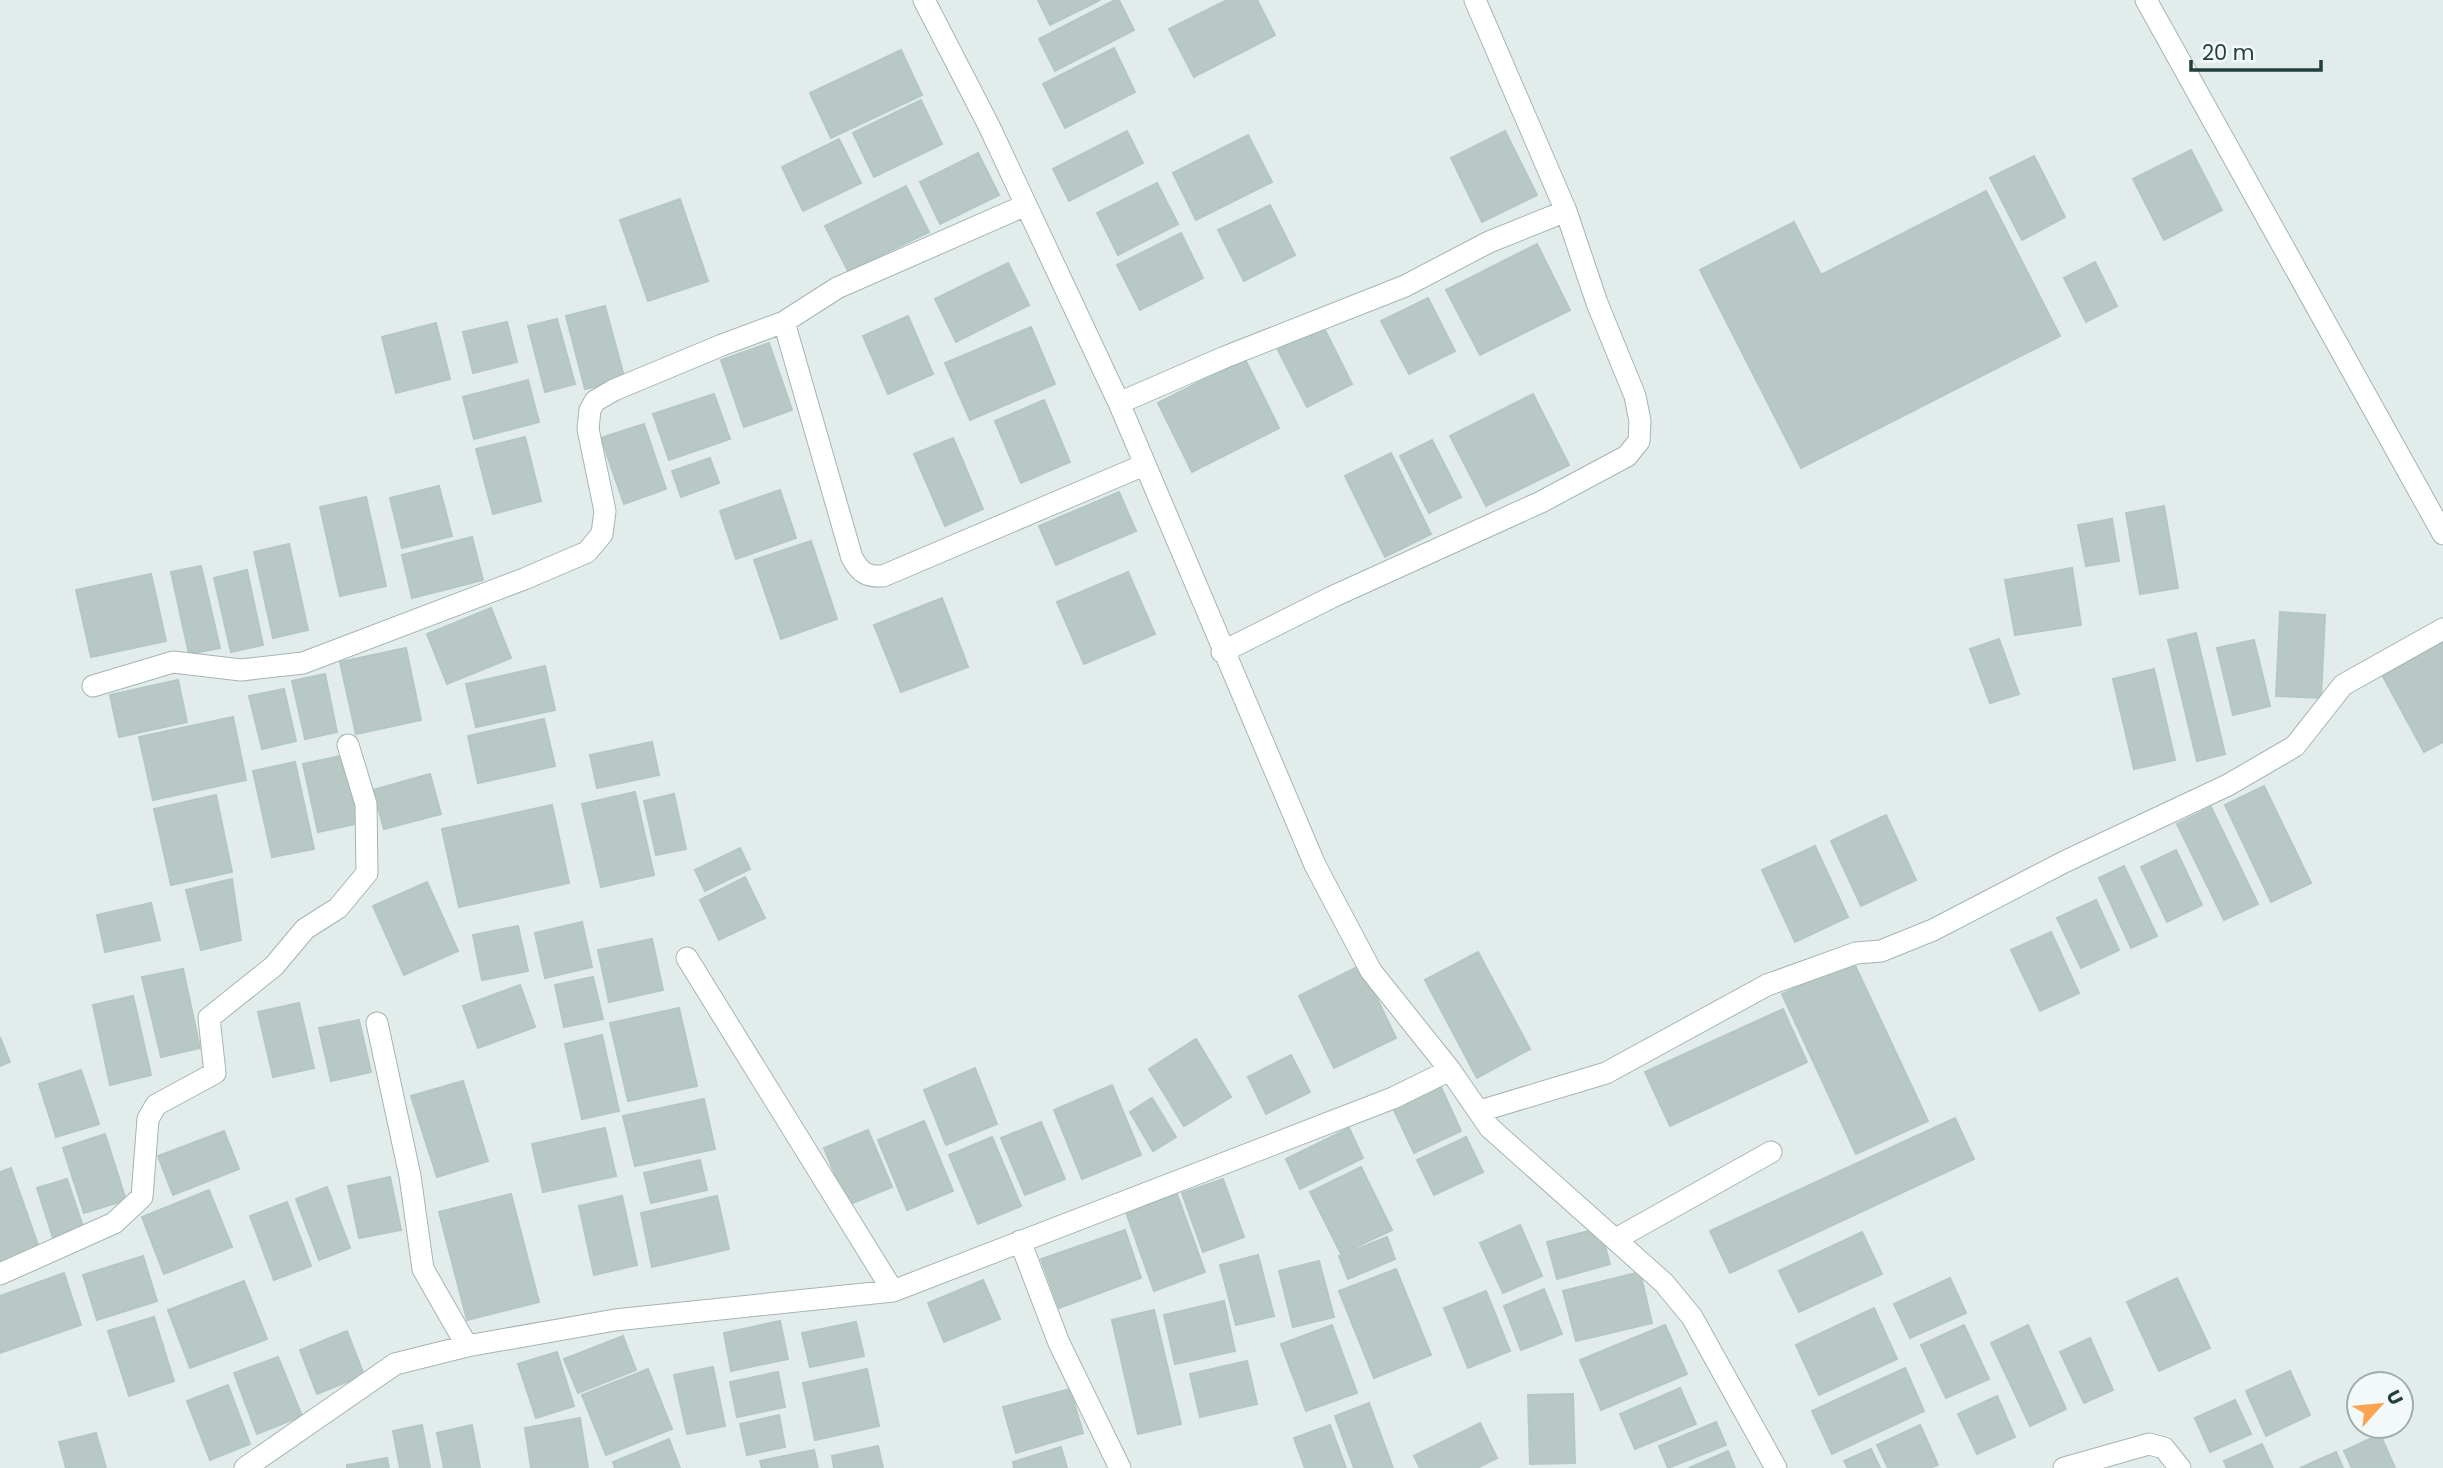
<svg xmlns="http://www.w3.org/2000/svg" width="2443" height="1468" font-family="Poppins,sans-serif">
<rect width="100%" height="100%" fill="#e2edeb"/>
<path fill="#b7c8c5" stroke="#b4c7c4" stroke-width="2" d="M1038 0H1100L1050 25Z
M1115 0H1119L1134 30 1055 71 1039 39Z
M1227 0H1257L1275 35 1194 77 1169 29Z
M1114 48 1135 92 1065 128 1043 84Z
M901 50 922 95 831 138 810 93Z
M921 100 942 144 874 177 853 133Z
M1127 131 1143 163 1069 201 1053 169Z
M1505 131 1537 195 1482 222 1451 158Z
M1248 135 1272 182 1196 220 1173 173Z
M839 139 861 183 803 211 782 167Z
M2191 150 2222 210 2164 240 2133 179Z
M978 153 999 195 940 224 920 182Z
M2034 156 2065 217 2022 240 1990 178Z
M1157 183 1178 224 1118 255 1097 213Z
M906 186 929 232 848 271 825 226Z
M1986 191 2060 336 1801 468 1700 270 1794 222 1821 275Z
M680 199 708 281 648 301 620 220Z
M1270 205 1295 255 1244 281 1218 230Z
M1181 233 1203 278 1140 310 1117 265Z
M1537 244 1570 310 1480 355 1446 290Z
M2095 262 2117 306 2086 322 2064 278Z
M1008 263 1029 305 956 342 935 299Z
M1428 298 1455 351 1409 374 1381 321Z
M605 306 625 380 585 389 566 316Z
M908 316 933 374 888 394 863 336Z
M557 319 575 384 545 392 528 326Z
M507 322 517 362 473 373 463 332Z
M436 323 450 379 396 393 382 337Z
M1323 326 1352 384 1307 407 1278 350Z
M1031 327 1055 384 970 420 945 363Z
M769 343 792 410 744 427 721 360Z
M1245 359 1279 428 1192 472 1158 403Z
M528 380 539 422 474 439 463 397Z
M714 394 730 439 669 460 653 414Z
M1533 394 1569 465 1486 506 1450 436Z
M1044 400 1070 462 1021 483 995 421Z
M644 424 666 489 624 504 601 438Z
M525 437 541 501 493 514 476 449Z
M953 438 983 509 945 526 914 454Z
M1432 440 1461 497 1429 513 1400 456Z
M1391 453 1431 534 1385 557 1345 476Z
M710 458 719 483 681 497 672 471Z
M439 486 452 536 402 548 390 498Z
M780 490 796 538 736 559 720 511Z
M1119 492 1136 531 1056 565 1039 526Z
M366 497 386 586 340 596 320 507Z
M2164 506 2178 588 2140 594 2126 513Z
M2112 519 2119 561 2086 566 2078 525Z
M472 537 483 580 412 598 402 555Z
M811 541 837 619 781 639 754 560Z
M289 544 308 630 273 638 254 552Z
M201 566 220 648 189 654 171 572Z
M2072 568 2081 625 2015 635 2005 580Z
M247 570 263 645 231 652 214 578Z
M1128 572 1155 634 1084 664 1057 602Z
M151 574 166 641 91 657 76 590Z
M942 598 968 667 901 692 874 625Z
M491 608 511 658 447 684 427 634Z
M2280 612 2325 615 2321 698 2276 696Z
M2196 633 2225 754 2197 761 2168 640Z
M1999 639 2019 694 1990 703 1970 649Z
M2443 639V742L2424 752 2381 673Z
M2254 640 2270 706 2233 715 2217 648Z
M406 648 421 720 356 734 340 662Z
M545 666 555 710 476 727 466 684Z
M2154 669 2175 760 2134 769 2113 679Z
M325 674 337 732 305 739 292 681Z
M178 680 187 722 119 737 110 695Z
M284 689 296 741 262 749 249 696Z
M233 717 246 780 153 800 139 737Z
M544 719 555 766 478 783 468 736Z
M652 742 659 775 597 788 590 755Z
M345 755 360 823 318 832 303 764Z
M295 762 314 849 272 857 253 771Z
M430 774 441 814 384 829 373 790Z
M2264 786 2311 883 2271 902 2225 805Z
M635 792 654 875 601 887 582 804Z
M674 794 686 849 656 855 644 801Z
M216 795 232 872 171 885 154 809Z
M552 805 569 883 459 907 442 829Z
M2211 807 2258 904 2224 920 2177 824Z
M1886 815 1916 880 1861 906 1831 841Z
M1815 846 1848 917 1795 942 1762 870Z
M740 848 750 869 705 891 695 870Z
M2176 850 2202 905 2167 922 2141 867Z
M2124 866 2157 936 2131 948 2099 878Z
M745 877 765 918 719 940 700 900Z
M232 879 241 940 201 950 186 890Z
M427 882 458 951 404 975 373 906Z
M2096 900 2119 950 2081 968 2057 918Z
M151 903 160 940 105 952 97 915Z
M582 922 592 967 545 978 535 933Z
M518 926 528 971 482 980 473 935Z
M2051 932 2079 993 2040 1011 2011 950Z
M652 939 663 990 609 1002 598 950Z
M1478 952 1530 1049 1477 1078 1425 980Z
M1853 961 1928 1121 1856 1154 1782 994Z
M1361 965 1396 1038 1334 1068 1299 996Z
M183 969 200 1048 161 1057 142 977Z
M593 977 603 1019 564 1027 555 985Z
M520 985 535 1027 478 1048 463 1006Z
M133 996 151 1075 110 1085 93 1005Z
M299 1003 314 1068 273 1077 258 1012Z
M679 1008 697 1086 628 1101 610 1023Z
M1783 1009 1807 1062 1670 1126 1645 1072Z
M359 1020 371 1072 331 1081 319 1028Z
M602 1035 619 1111 582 1119 565 1044Z
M0 1037 10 1062 0 1066Z
M1196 1039 1231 1097 1184 1126 1149 1069Z
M1291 1055 1310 1092 1266 1114 1248 1077Z
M975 1068 997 1124 946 1145 924 1090Z
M81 1070 99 1124 56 1137 39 1084Z
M463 1081 488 1161 437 1177 411 1096Z
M1439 1083 1461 1131 1414 1153 1392 1106Z
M1112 1085 1141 1155 1082 1179 1054 1110Z
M1152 1098 1176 1137 1153 1151 1130 1112Z
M704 1099 715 1149 635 1166 623 1116Z
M1955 1118 1974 1159 1730 1273 1710 1231Z
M924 1121 953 1191 907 1210 878 1140Z
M1041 1122 1065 1179 1025 1195 1001 1138Z
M605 1128 616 1176 543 1192 532 1144Z
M1349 1128 1363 1158 1300 1189 1286 1159Z
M868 1130 892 1187 848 1205 824 1148Z
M224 1131 239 1169 173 1195 158 1156Z
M105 1134 126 1200 84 1213 63 1148Z
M992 1137 1021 1206 978 1224 949 1155Z
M1466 1137 1483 1172 1434 1195 1417 1160Z
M700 1160 707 1190 651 1203 644 1173Z
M1361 1167 1392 1230 1341 1254 1310 1192Z
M11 1168 39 1248 0 1262V1172Z
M390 1177 401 1230 359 1238 348 1186Z
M67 1179 84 1229 53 1238 37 1188Z
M1223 1179 1244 1237 1203 1252 1182 1193Z
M327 1187 350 1248 319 1260 296 1199Z
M209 1190 232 1247 164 1274 142 1217Z
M511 1194 539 1302 467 1320 439 1212Z
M1177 1194 1205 1272 1154 1291 1126 1212Z
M622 1196 637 1265 594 1275 579 1206Z
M717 1196 729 1249 652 1267 641 1213Z
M287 1202 311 1266 274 1280 250 1216Z
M1520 1225 1542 1276 1503 1293 1480 1243Z
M1600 1228 1610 1264 1557 1279 1547 1242Z
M1125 1230 1141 1278 1059 1308 1041 1259Z
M1862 1232 1882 1274 1799 1312 1779 1271Z
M1387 1237 1395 1259 1348 1279 1339 1256Z
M1258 1255 1274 1316 1236 1325 1220 1265Z
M143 1256 157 1301 97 1320 83 1275Z
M1319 1261 1334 1317 1293 1327 1279 1271Z
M1396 1269 1431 1355 1374 1378 1339 1291Z
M1640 1272 1652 1323 1576 1341 1563 1291Z
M64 1273 81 1325 0 1353V1296Z
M1950 1278 1966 1313 1910 1338 1894 1304Z
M2177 1278 2210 1348 2159 1371 2127 1302Z
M983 1280 1000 1319 944 1342 928 1303Z
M244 1281 267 1339 190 1368 168 1310Z
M1544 1289 1562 1334 1521 1350 1504 1306Z
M1486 1291 1510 1351 1468 1368 1444 1308Z
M1224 1301 1235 1351 1175 1364 1164 1315Z
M1874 1308 1897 1359 1819 1395 1796 1345Z
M1154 1310 1181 1424 1138 1434 1112 1320Z
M154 1317 174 1381 129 1396 108 1331Z
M780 1321 788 1359 731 1371 724 1333Z
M856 1322 864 1356 810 1367 802 1333Z
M1332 1325 1357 1393 1306 1411 1281 1344Z
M1665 1325 1687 1374 1601 1410 1580 1360Z
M1964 1325 1989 1379 1946 1398 1921 1345Z
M2028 1325 2066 1409 2030 1426 1991 1343Z
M347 1331 364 1375 317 1394 300 1350Z
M623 1336 636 1370 578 1393 564 1359Z
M2090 1338 2113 1390 2084 1403 2060 1352Z
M557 1352 574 1406 536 1418 518 1364Z
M278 1357 302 1416 257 1434 234 1373Z
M1247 1361 1257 1404 1200 1417 1190 1374Z
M713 1367 725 1426 687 1434 674 1375Z
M1905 1368 1924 1411 1832 1454 1812 1411Z
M648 1369 672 1429 606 1455 582 1395Z
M867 1369 879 1426 815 1440 803 1383Z
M2290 1371 2310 1415 2266 1436 2246 1391Z
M778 1372 785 1407 737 1417 730 1382Z
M228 1385 250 1444 210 1460 187 1401Z
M1680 1388 1696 1424 1635 1449 1620 1414Z
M1070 1389 1083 1433 1016 1453 1003 1407Z
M1573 1394 1575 1463 1530 1464 1528 1395Z
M1997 1396 2015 1437 1977 1454 1958 1414Z
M2235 1400 2251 1434 2210 1452 2195 1418Z
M1369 1403 1393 1468H1354L1335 1416Z
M779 1415 785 1447 747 1455 740 1424Z
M580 1418 588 1468H531L525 1428Z
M1716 1422 1726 1445 1668 1468 1659 1446Z
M1480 1423 1497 1458 1477 1468H1420L1414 1456Z
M422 1425 430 1468H400L393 1431Z
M472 1425 480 1468H444L437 1433Z
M1330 1425 1346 1468H1305L1294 1438Z
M1920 1425 1938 1465 1930 1468H1888L1877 1445Z
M96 1433 106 1468H66L59 1442Z
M2380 1434 2395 1468H2352L2344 1451Z
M669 1439 680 1468H615L613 1462Z
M2262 1444 2273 1468H2227L2224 1461Z
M878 1446 883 1468H834L832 1456Z
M1061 1447 1067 1468H1014L1013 1462Z
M1871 1449 1880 1468H1848L1844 1461Z
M814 1450 818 1468H762L760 1461Z
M1728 1451 1735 1468H1689Z
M2336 1452 2343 1468H2300Z
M387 1458 389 1468H347V1465Z"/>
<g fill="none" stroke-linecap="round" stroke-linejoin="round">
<g stroke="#a4b5b4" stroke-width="23">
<path id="minor" d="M924 0 989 126 1119 403 1315 865 1371 971 1450 1070 1490 1128 1664 1283 1692 1317 1776 1468
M2146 0 2443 534
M784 322 852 558C860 572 866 577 883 576L1144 465
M1119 403 1225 357 1405 286 1489 242 1566 211
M1222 652 1332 597 1541 502 1627 456 1639 441 1640 421 1635 396 1597 303 1566 211 1475 0
M93 686 173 662 241 670 303 663 524 579 587 552 602 534 605 511 588 429 590 410 595 401 614 390 722 345 784 322 837 288 1026 205
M687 958 893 1291
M377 1023 410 1176 423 1269 467 1346
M1480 1111 1606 1073 1767 985 1856 953 1881 951 1933 930 2064 862 2228 785 2295 746 2343 685 2443 629
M1616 1239 1771 1152
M1020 1241 1059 1343 1120 1468
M0 1274 114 1223 142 1197 148 1119 156 1105 215 1073 209 1018 274 966 305 929 338 908 367 873 366 804 348 745
M245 1468 395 1364 467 1346 615 1320 893 1291 1393 1098 1450 1070
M2064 1468 2149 1444 2164 1448 2180 1468"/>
</g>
<use href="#minor" stroke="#fff" stroke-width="21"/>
</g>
<g transform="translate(2380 1405) rotate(63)"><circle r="33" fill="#f3f9f8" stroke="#9fafae" stroke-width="2"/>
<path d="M0-5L12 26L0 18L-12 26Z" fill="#faa453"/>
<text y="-10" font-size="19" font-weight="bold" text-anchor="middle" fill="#213f3e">U</text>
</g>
<path d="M2191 60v10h130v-10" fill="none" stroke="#213f3e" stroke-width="3.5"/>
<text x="2202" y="60" font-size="21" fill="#213f3e" stroke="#f3f9f8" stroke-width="5" paint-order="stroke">20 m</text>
</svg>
